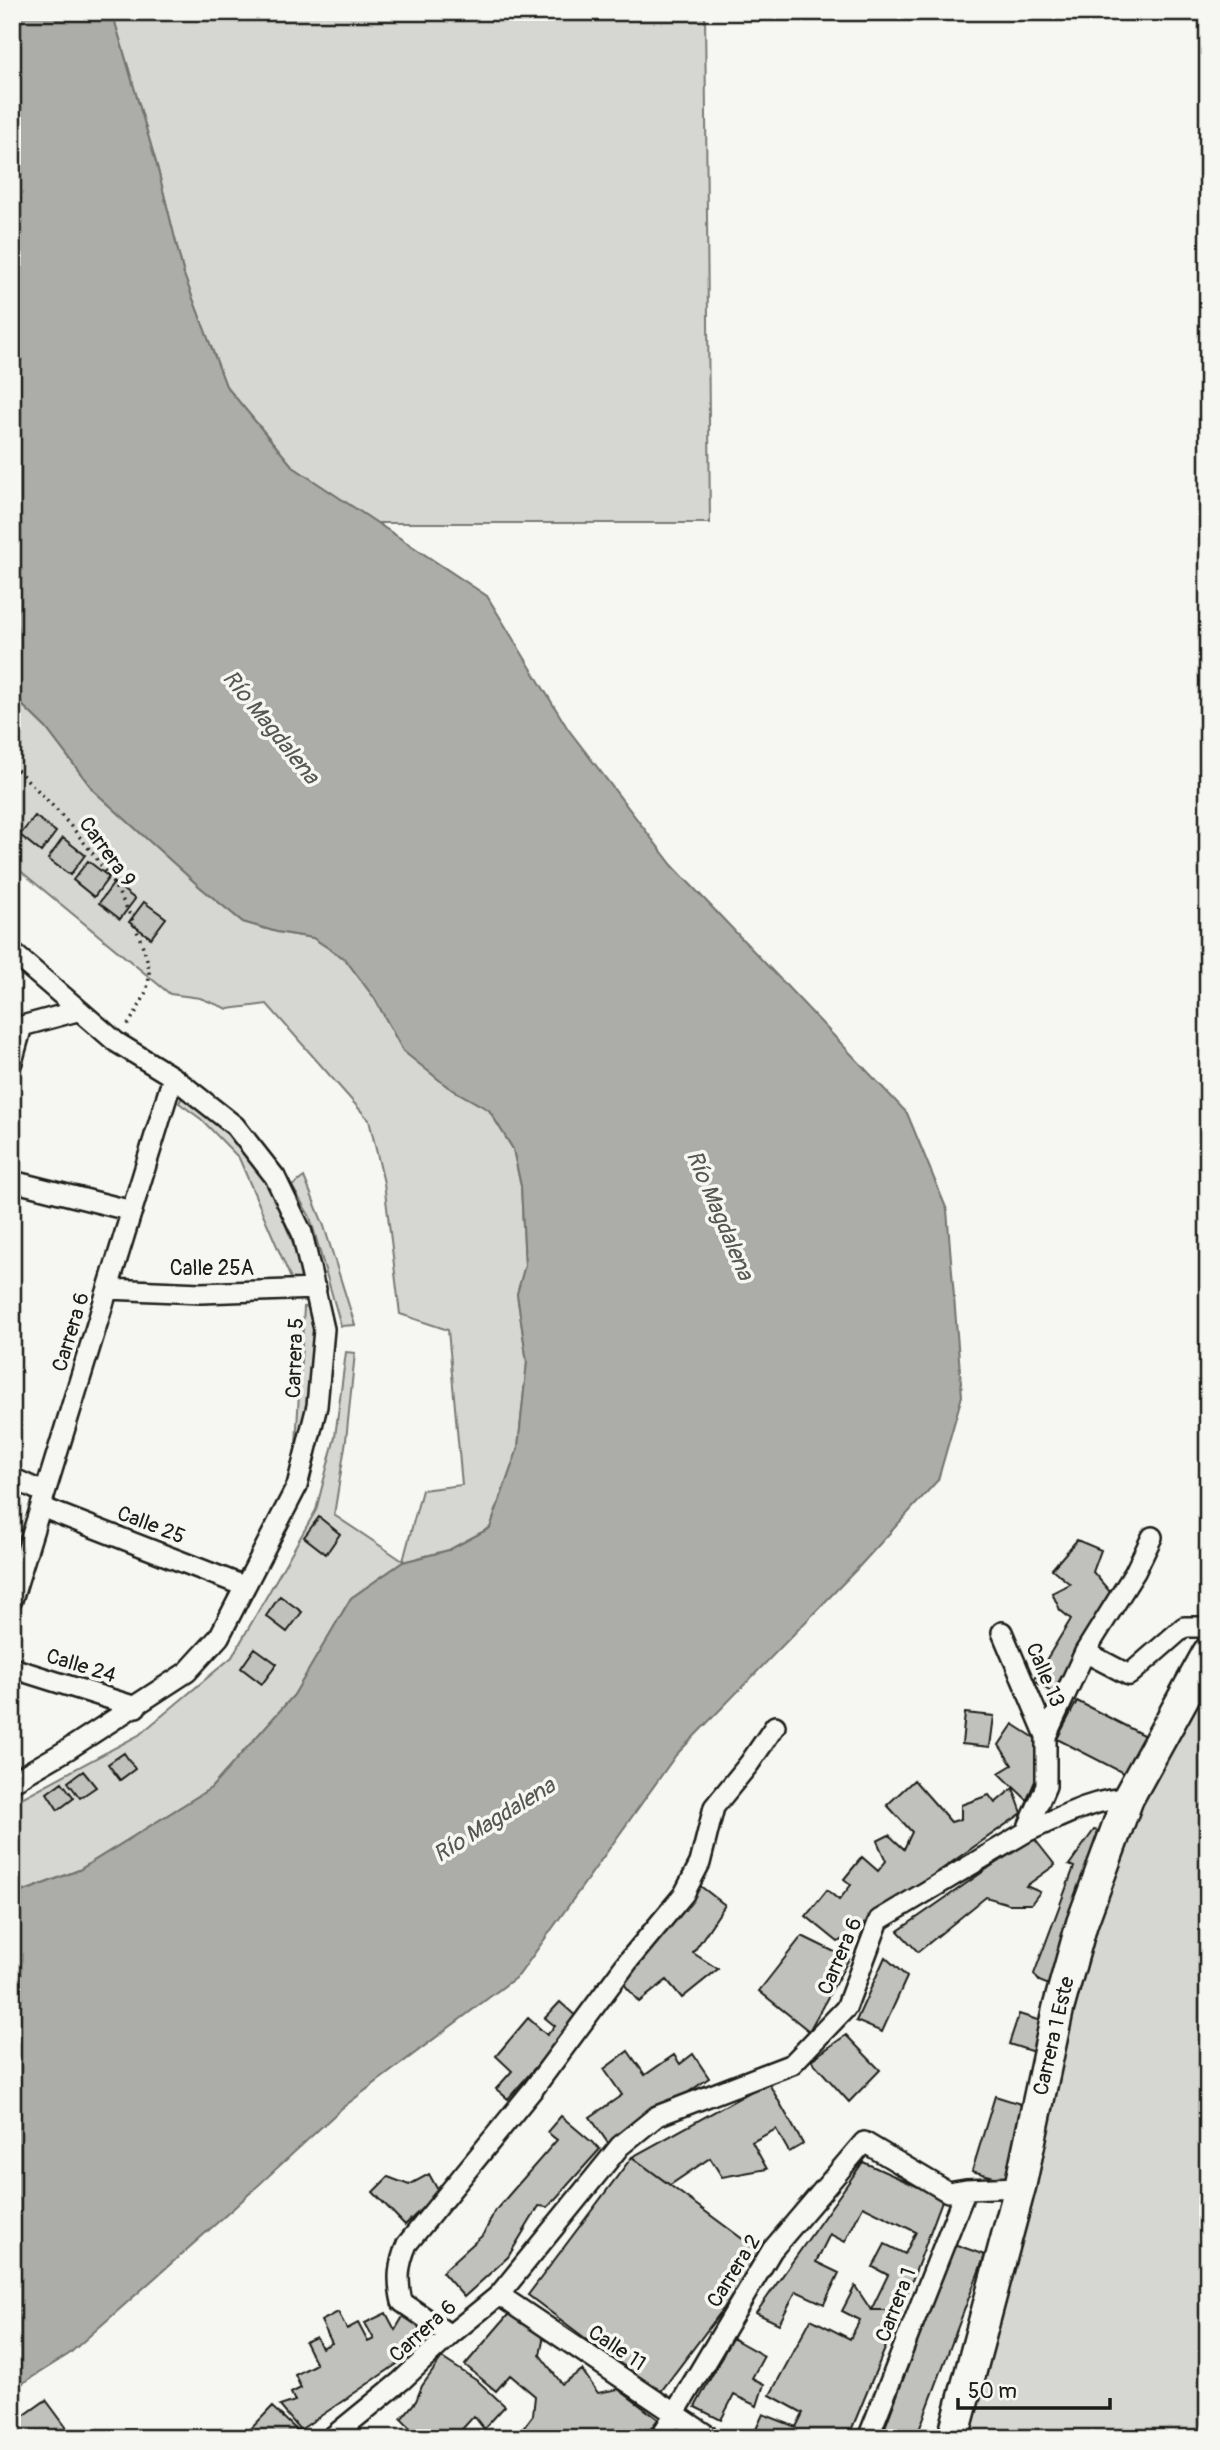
<svg xmlns="http://www.w3.org/2000/svg" width="1220" height="2450" font-family="Pangolin,sans-serif">
<rect width="100%" height="100%" fill="#f6f6f2"/>
<filter id="ink" filterUnits="userSpaceOnUse"><feTurbulence type="fractalNoise" baseFrequency=".0143" numOctaves="2"/><feDisplacementMap in="SourceGraphic" scale="14" xChannelSelector="R" yChannelSelector="G"/><feConvolveMatrix kernelMatrix="1 2 1 2 8 2 1 2 1" color-interpolation-filters="sRGB"/></filter>
<g filter="url(#ink)">
<path fill="#d6d6d2" stroke="#797977" stroke-width="2" d="M112 12H705L710 523H376L293 467 226 386 184 275 157 166Z
M12 695 46 728 94 791 200 887 243 922 277 932 313 938 345 959 375 999 404 1051 448 1087 489 1110 513 1149 521 1186 525 1265 517 1294 527 1362 518 1448 490 1528 449 1550 403 1562 351 1598 294 1695 211 1788 79 1870 12 1896V1803L139 1735 232 1657 316 1510 335 1437 346 1352 355 1353 346 1440 334 1515 403 1561 422 1490 462 1485 448 1330 400 1314 384 1183 369 1120 267 1004 228 1009 200 998 170 994 12 864Z
M184 1093 230 1132 268 1185 312 1286 295 1288 239 1158 201 1119 179 1103Z
M304 1177 324 1226 355 1325 341 1326 310 1217 292 1186Z
M320 1305 306 1489 266 1564 294 1479 304 1307Z
M1208 1656V2438H953L1082 1923Z"/>
<path fill="#acaca9" stroke="#727271" stroke-width="2" d="M12 12H112L157 166 184 275 226 386 293 467 487 596 568 729 672 865 907 1113 947 1210 962 1396 938 1480 856 1570 676 1755 519 1975 342 2108 236 2206 69 2354 12 2390V1896L79 1870 211 1788 294 1695 351 1598 403 1562 449 1550 490 1528 518 1448 527 1362 517 1294 525 1265 521 1186 513 1149 489 1110 448 1087 403 1051 375 999 345 959 313 938 277 932 243 922 200 887 94 791 46 728 12 695Z"/>
<path fill="#c0c0bd" stroke="#1c1c1c" stroke-width="2" d="M35 816 56 832 41 852 20 835Z
M63 838 85 855 70 875 48 859Z
M88 861 109 877 94 897 73 880Z
M114 883 135 899 120 919 99 903Z
M144 902 166 918 151 938 129 922Z
M319 1517 340 1534 326 1554 304 1537Z
M1077 1540 1101 1550 1093 1572 1111 1593 1052 1693 1034 1680 1071 1619 1060 1610 1052 1593 1070 1584 1052 1569Z
M280 1596 302 1612 287 1632 266 1616Z
M255 1648 277 1664 262 1684 241 1668Z
M1077 1701 1147 1737 1127 1775 1057 1739Z
M965 1713 994 1716 990 1747 962 1744Z
M1013 1724 1038 1740V1774L1027 1800 999 1773 1012 1765 999 1745Z
M124 1753 135 1769 120 1780 108 1764Z
M83 1771 96 1787 80 1798 68 1782Z
M914 1780 951 1822 961 1819V1805L989 1795 995 1803 1013 1788 1022 1813 838 1942 806 1916 827 1890 839 1900 851 1885 844 1879 862 1857 878 1871 886 1861 877 1841 889 1835 904 1849 912 1832 887 1805Z
M62 1782 74 1798 58 1810 47 1793Z
M1094 1830 1110 1833 1054 1987 1039 1981 1034 1974 1074 1867 1069 1865Z
M1033 1837 1055 1865 1026 1886 1040 1892 1031 1904H1009L986 1897 918 1952 898 1931Z
M699 1885 725 1905 693 1953 718 1969 682 1998 667 1980 639 2002 623 1983Z
M802 1936 849 1959 809 2031 759 1991Z
M885 1957 907 1977 882 2032 856 2021Z
M560 2002 578 2018 508 2099 496 2089 512 2071 496 2056 528 2018 547 2035 555 2026 545 2018Z
M1019 2014 1050 2024 1040 2054 1009 2044Z
M846 2035 880 2070 849 2102 811 2060Z
M628 2051 645 2075 674 2055 680 2064 693 2054 709 2078 610 2146 590 2117 622 2095 604 2069Z
M768 2082 803 2144 789 2152 776 2129 752 2142 767 2169 722 2177 710 2158 670 2185 632 2157Z
M995 2096 1027 2106 1005 2180 972 2171Z
M561 2116 600 2149 548 2207 539 2206 508 2257 464 2297 442 2272 484 2234 494 2212 557 2140 547 2132Z
M632 2157 764 2255 659 2394 528 2295Z
M863 2162 943 2198 901 2310H871L888 2275 873 2267 885 2244 905 2254 916 2232 863 2206 845 2242 830 2234 816 2262 839 2273 824 2304 796 2291 779 2324 756 2313Z
M429 2174 439 2192 405 2225 373 2192 388 2177 409 2185Z
M954 2244 985 2255 916 2438H881Z
M855 2286 871 2310H901L848 2438H752L763 2414 796 2427 803 2413 770 2395 811 2319 850 2339 860 2320 842 2311Z
M513 2309 544 2336 540 2355 562 2384 582 2370 598 2393 618 2389 658 2419 644 2438H516L533 2415 535 2396 510 2375 496 2391 465 2365Z
M407 2310 428 2343 300 2430 280 2406 295 2401 291 2393 301 2388 295 2375 316 2364 305 2342 316 2337 322 2348 332 2343 321 2321 338 2312 347 2329 358 2323 368 2342 374 2339 365 2323 386 2313 395 2330Z
M732 2338 764 2356 752 2378 764 2384 757 2406 734 2395 721 2420 695 2407Z
M442 2358 479 2382 505 2406 484 2429 474 2416 454 2438H420L401 2419 416 2401 422 2386Z
M46 2400 74 2438H12V2424Z
M272 2407 282 2416 305 2438H242Z"/>
<g fill="none" stroke-linecap="round" stroke-linejoin="round">
<g stroke="#1c1c1c" stroke-width="24">
<path id="street" d="M12 952 116 1042 173 1077 235 1126 275 1177 302 1233 324 1329 317 1406 297 1486 219 1637 187 1672 67 1750 12 1782
M12 1027 22 1026 77 1011
M12 1062 22 1026
M12 1181 132 1211
M108 1289 201 1293 316 1289
M12 1478 45 1493
M41 1507 244 1586
M12 1600 173 1077
M1002 1632 1046 1736
M1085 1652 1129 1675 1184 1627H1208
M12 1668 136 1707
M1026 1832C1059 1818 1092 1799 1128 1798
M499 2295 711 2438
M450 2335 402 2302C397 2280 398 2265 407 2244L534 2088 629 1960 684 1894 700 1863 714 1807 749 1764 775 1726
M331 2438 401 2381 450 2335 499 2295 620 2146 657 2116 792 2064 846 2008 879 1920 1026 1832 1046 1786V1736L1085 1652 1135 1572 1152 1537
M660 2438 772 2250 864 2142 948 2192 966 2189 1020 2187
M868 2438 966 2189"/>
</g>
<g stroke="#1c1c1c" stroke-width="35">
<path id="primary" d="M953 2438 1020 2187 1058 2009 1082 1923 1128 1798 1208 1653"/>
</g>
<path stroke="#1c1c1c" stroke-width="3.5" stroke-dasharray="2 5" stroke-linecap="butt" d="M12 765C62 813 111 866 137 931 142 944 148 958 149 972 150 991 137 1011 127 1026"/>
<use href="#street" stroke="#f6f6f2" stroke-width="19"/>
<use href="#primary" stroke="#f6f6f2" stroke-width="30"/>
</g>
</g>
<g text-anchor="middle" dominant-baseline="central" stroke-width="7" stroke-linejoin="round" paint-order="stroke">
<g font-size="21" fill="#1c1c1c" stroke="#f6f6f2">
<text transform="translate(107 852) rotate(54)">Carrera 9</text>
<text x="212" y="1268">Calle 25A</text>
<text transform="translate(71 1332) rotate(-73)">Carrera 6</text>
<text transform="translate(295 1358) rotate(-88)">Carrera 5</text>
<text transform="translate(151 1525) rotate(21)">Calle 25</text>
<text transform="translate(81 1666) rotate(17)">Calle 24</text>
<text transform="translate(1045 1675) rotate(67)">Calle 13</text>
<text transform="translate(840 1956) rotate(-67)">Carrera 6</text>
<text transform="translate(1054 2036) rotate(-77)">Carrera 1 Este</text>
<text transform="translate(734 2271) rotate(-58)">Carrera 2</text>
<text transform="translate(896 2305) rotate(-69)">Carrera 1</text>
<text transform="translate(423 2331) rotate(-42)">Carrera 6</text>
<text transform="translate(617 2348) rotate(34)">Calle 11</text>
</g>
<g font-size="23" font-style="italic" fill="#565654" stroke="#f6f6f2">
<text transform="translate(271 727) rotate(51)">Río Magdalena</text>
<text transform="translate(720 1215) rotate(67)">Río Magdalena</text>
<text transform="translate(494 1820) rotate(-32)">Río Magdalena</text>
</g>
</g>
<rect width="1220" height="2450" fill="none" stroke="#f6f6f2" stroke-width="42"/>
<rect x="21" y="21" width="1178" height="2408" fill="none" stroke="#1c1c1c" stroke-width="2.5" filter="url(#ink)"/>
<path d="M958 2398v10h152v-10" fill="none" stroke="#1c1c1c" stroke-width="3.5"/>
<text x="968" y="2398" font-size="21" fill="#1c1c1c" stroke="#f6f6f2" stroke-width="5" paint-order="stroke">50 m</text>
</svg>
